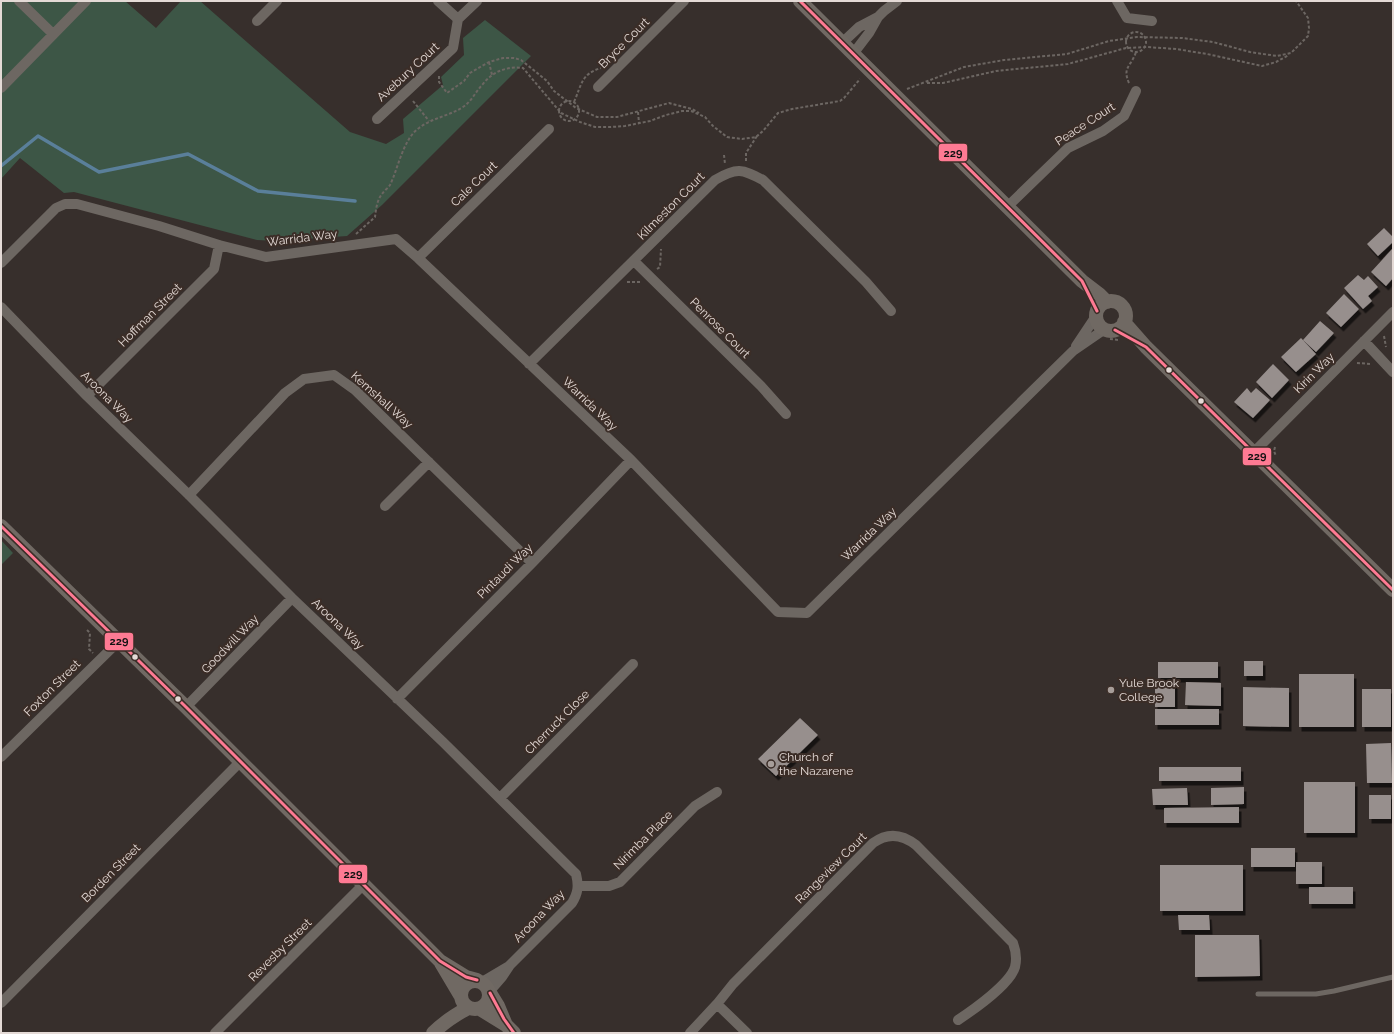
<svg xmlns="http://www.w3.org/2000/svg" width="1394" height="1034" font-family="Raleway,sans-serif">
<defs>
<filter id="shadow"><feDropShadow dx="2.5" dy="4.5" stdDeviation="0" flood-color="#0009"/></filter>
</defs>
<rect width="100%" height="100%" fill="#372f2c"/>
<path fill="#3d5646" d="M1 1H125L156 28 181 1H200L350 132 386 144 404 133 403 119 443 85 441 77 464 55 463 38 485 20 531 56 382 205 347 236 276 241 257 240 74 192 64 193 20 158 1 179Z
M1 540 13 553 1 565Z"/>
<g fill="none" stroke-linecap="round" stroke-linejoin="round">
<path stroke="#5a7f9a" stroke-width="3.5" d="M1 166 38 136 99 172 188 154 258 191 355 201"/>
</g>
<path fill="#978f8d" filter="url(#shadow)" d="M1384 228 1393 237V242L1378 256 1367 244Z
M1393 248V278L1386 286 1371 272Z
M1358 275 1364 280 1368 276 1378 287 1368 296 1372 301 1363 309 1344 288Z
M1344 294 1359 309 1341 327 1326 313Z
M1320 321 1334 333 1316 352 1303 340Z
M1301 338 1316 354 1296 372 1281 357Z
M1273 364 1289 380 1272 398 1256 382Z
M1247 388 1251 393 1256 388 1270 400 1253 418 1234 402Z
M1244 661H1263V676H1244Z
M1158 662H1218V678H1158Z
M1299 674H1354V727H1299Z
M1186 682 1221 683V706L1185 705Z
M1155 683H1175V707H1155Z
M1243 687 1289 688V727L1243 726Z
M1362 689H1391V727H1362Z
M1155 709H1219V725H1155Z
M800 718 818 735 776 776 758 759Z
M1391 743 1392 783H1367L1366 744Z
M1159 767H1241V781H1159Z
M1304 782H1355V833H1304Z
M1244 787V804L1211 805V788Z
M1187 788 1188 805H1153L1152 789Z
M1369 795H1391V819H1369Z
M1239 807V823H1164V808Z
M1251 848H1295V867H1251Z
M1296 862H1322V884H1296Z
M1160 865H1243V911H1160Z
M1309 887H1353V904H1309Z
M1178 915H1209L1210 930H1179Z
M1195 935H1259L1260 976 1195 977Z"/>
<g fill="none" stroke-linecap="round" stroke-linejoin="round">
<path stroke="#6c6662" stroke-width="2" stroke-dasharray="3 2" stroke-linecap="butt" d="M180 1H181
M1126 42a10 10 0 1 1 20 0a10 10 0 1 1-20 0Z
M489 62 492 75
M439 76V82L447 93 464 81 470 73 489 62 503 58H514L521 60 536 72 547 81 554 91 576 108 597 117H617L669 103 692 109 699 113
M927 83H943L996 71 1068 64 1126 48 1147 47 1176 49 1207 54 1262 66 1276 62 1289 55
M1129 83C1122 67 1131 67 1136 52
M907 89 964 67 1004 60 1067 54 1109 41 1137 37 1182 38 1213 42 1250 52 1277 56 1291 53 1308 36 1309 28 1308 18 1296 1
M413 101 429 121
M559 111a10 10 0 1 1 20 0a10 10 0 1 1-20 0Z
M574 102C582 84 581 74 601 68
M638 112 639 123
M724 155 725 164
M746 161V153L757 136
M356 234 375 217C376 209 377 200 382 194 384 191 388 188 390 185 398 169 403 139 419 128 432 118 449 116 463 107 472 101 476 91 483 84 493 71 508 66 523 68L561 113 580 122 595 127H611L625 126 650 121 666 115 682 111H691L705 117 713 126 727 137 742 139 756 137 763 131 778 113 792 109 840 101 844 98 860 79
M657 269 660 267 661 249
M627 282H641
M1384 336 1386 347
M1110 339 1119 340
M1357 363 1371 364
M1275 447 1274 451 1276 456
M87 630 90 633 89 649 93 653"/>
<path stroke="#6d6762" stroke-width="5" d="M1258 994H1316L1334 991 1393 977"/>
<path stroke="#6d6762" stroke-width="10" d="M19 1 53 34
M438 1 458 19 477 1
M1117 1 1127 18 1152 21
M257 21 277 1
M842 43 859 27 878 17
M853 54 869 33 878 17 884 11 897 1
M598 87 684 1
M1 88 86 1
M377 119 453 48 458 19
M1007 207 1068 148 1103 131 1124 116 1136 91
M418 258 549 129
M634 261 761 386 786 414
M1 263 56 208 65 204H77L159 226 219 245 266 257 396 239 418 258 631 460 778 612 807 613 1073 351 1105 329
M1 307 87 396 189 495 292 598 443 742 576 874C579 886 578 893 572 903L510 965 502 977 489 992
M1364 341 1393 372
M1076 346 1096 316
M529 364 715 180C737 167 742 169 763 180L866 282 891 311
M87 396 214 269 219 245
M1254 452 1393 312
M189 495 285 393 304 379 334 375 355 390 532 563
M385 506 429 462
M397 699 532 563 631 460
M186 707 292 598
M1 757 119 641
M500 798 633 664
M579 886H609L620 882 695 806 717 792
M482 982 509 966
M1 1003 240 762
M717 1004 747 1033
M215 1033 363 885
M690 1033 717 1004 733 984 873 843C888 832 902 834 916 845L1013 943C1016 951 1017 959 1015 967 1010 984 973 1010 958 1020"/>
<path stroke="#706963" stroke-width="14" d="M800 1 1082 281 1099 294 1107 302
M1096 316a15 15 0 1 1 30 0a15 15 0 1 1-30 0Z
M1124 322 1146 347 1393 590
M1 526 186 707 440 961 466 977 477 980
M441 963 460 995
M461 995a14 14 0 1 1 28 0a14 14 0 1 1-28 0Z
M490 993 498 1006 506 1025
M480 1009 506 1025 514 1033
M433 1033C444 1022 455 1015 468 1008"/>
<g stroke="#3b2d27" stroke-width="6">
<path id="bus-1" d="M800 1 1082 281 1097 311
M1115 330 1146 347 1393 590
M1 526 186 707 440 961 466 977 477 980
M490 993 504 1019 514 1033"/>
</g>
<use href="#bus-1" stroke="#fe7a93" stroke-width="3"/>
</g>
<g fill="#e4dad6" stroke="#3b2d27" stroke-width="1.5">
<circle cx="1169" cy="370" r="3.5"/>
<circle cx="1201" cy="401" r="3.5"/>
<circle cx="135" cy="657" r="3.5"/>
<circle cx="178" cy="699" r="3.5"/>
</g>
<g fill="#a79e9a" stroke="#3b2d27" stroke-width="1.5">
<circle cx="1111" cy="690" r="4"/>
<circle cx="771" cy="764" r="4"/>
</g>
<g text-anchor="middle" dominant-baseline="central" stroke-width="4" stroke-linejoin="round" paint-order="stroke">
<g font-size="12" fill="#e4dad6" stroke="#3b2d27">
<text transform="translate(624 43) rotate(-45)">Bryce Court</text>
<text transform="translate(408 72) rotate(-43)">Avebury Court</text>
<text transform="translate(1085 124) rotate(-33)">Peace Court</text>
<text transform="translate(474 184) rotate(-44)">Cale Court</text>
<text transform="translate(671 206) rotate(-45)">Kilmeston Court</text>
<text transform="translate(302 238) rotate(-7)">Warrida Way</text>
<text transform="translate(150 315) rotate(-45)">Hoffman Street</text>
<text transform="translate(720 328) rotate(45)">Penrose Court</text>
<text transform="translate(1314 373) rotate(-45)">Kirin Way</text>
<text transform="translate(107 397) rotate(45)">Aroona Way</text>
<text transform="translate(382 400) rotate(42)">Kemshall Way</text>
<text transform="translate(590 404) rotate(44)">Warrida Way</text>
<text transform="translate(869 534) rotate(-44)">Warrida Way</text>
<text transform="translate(505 571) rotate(-45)">Pintaudi Way</text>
<text transform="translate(338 624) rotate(44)">Aroona Way</text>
<text transform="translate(230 644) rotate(-46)">Goodwill Way</text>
<text transform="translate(52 688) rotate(-45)">Foxton Street</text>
<text transform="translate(557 722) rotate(-45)">Cherruck Close</text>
<text transform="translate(643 840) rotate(-45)">Nirimba Place</text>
<text transform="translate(831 868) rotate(-45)">Rangeview Court</text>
<text transform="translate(111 873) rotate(-45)">Borden Street</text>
<text transform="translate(539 916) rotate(-46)">Aroona Way</text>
<text transform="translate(280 950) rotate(-45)">Revesby Street</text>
</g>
<g font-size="12" fill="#e4dad6" stroke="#3b2d27" text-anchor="start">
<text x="1119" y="683">Yule Brook<tspan x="1119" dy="14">College</tspan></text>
<text x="779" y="757">Church of<tspan x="779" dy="14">the Nazarene</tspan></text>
</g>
</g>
<g stroke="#3b2d27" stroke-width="1.5">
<rect x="938" y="143" width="30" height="19" rx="4" fill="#fe7a93"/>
<rect x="1242" y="447" width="30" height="19" rx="4" fill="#fe7a93"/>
<rect x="104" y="632" width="30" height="19" rx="4" fill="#fe7a93"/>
<rect x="338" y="864" width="30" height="20" rx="4" fill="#fe7a93"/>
</g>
<g font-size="11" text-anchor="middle" font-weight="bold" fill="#111">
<text x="953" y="157">229</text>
<text x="1257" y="460">229</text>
<text x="119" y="645">229</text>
<text x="353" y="878">229</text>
</g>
<rect width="1394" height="1034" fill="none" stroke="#e4dad6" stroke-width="4"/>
</svg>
